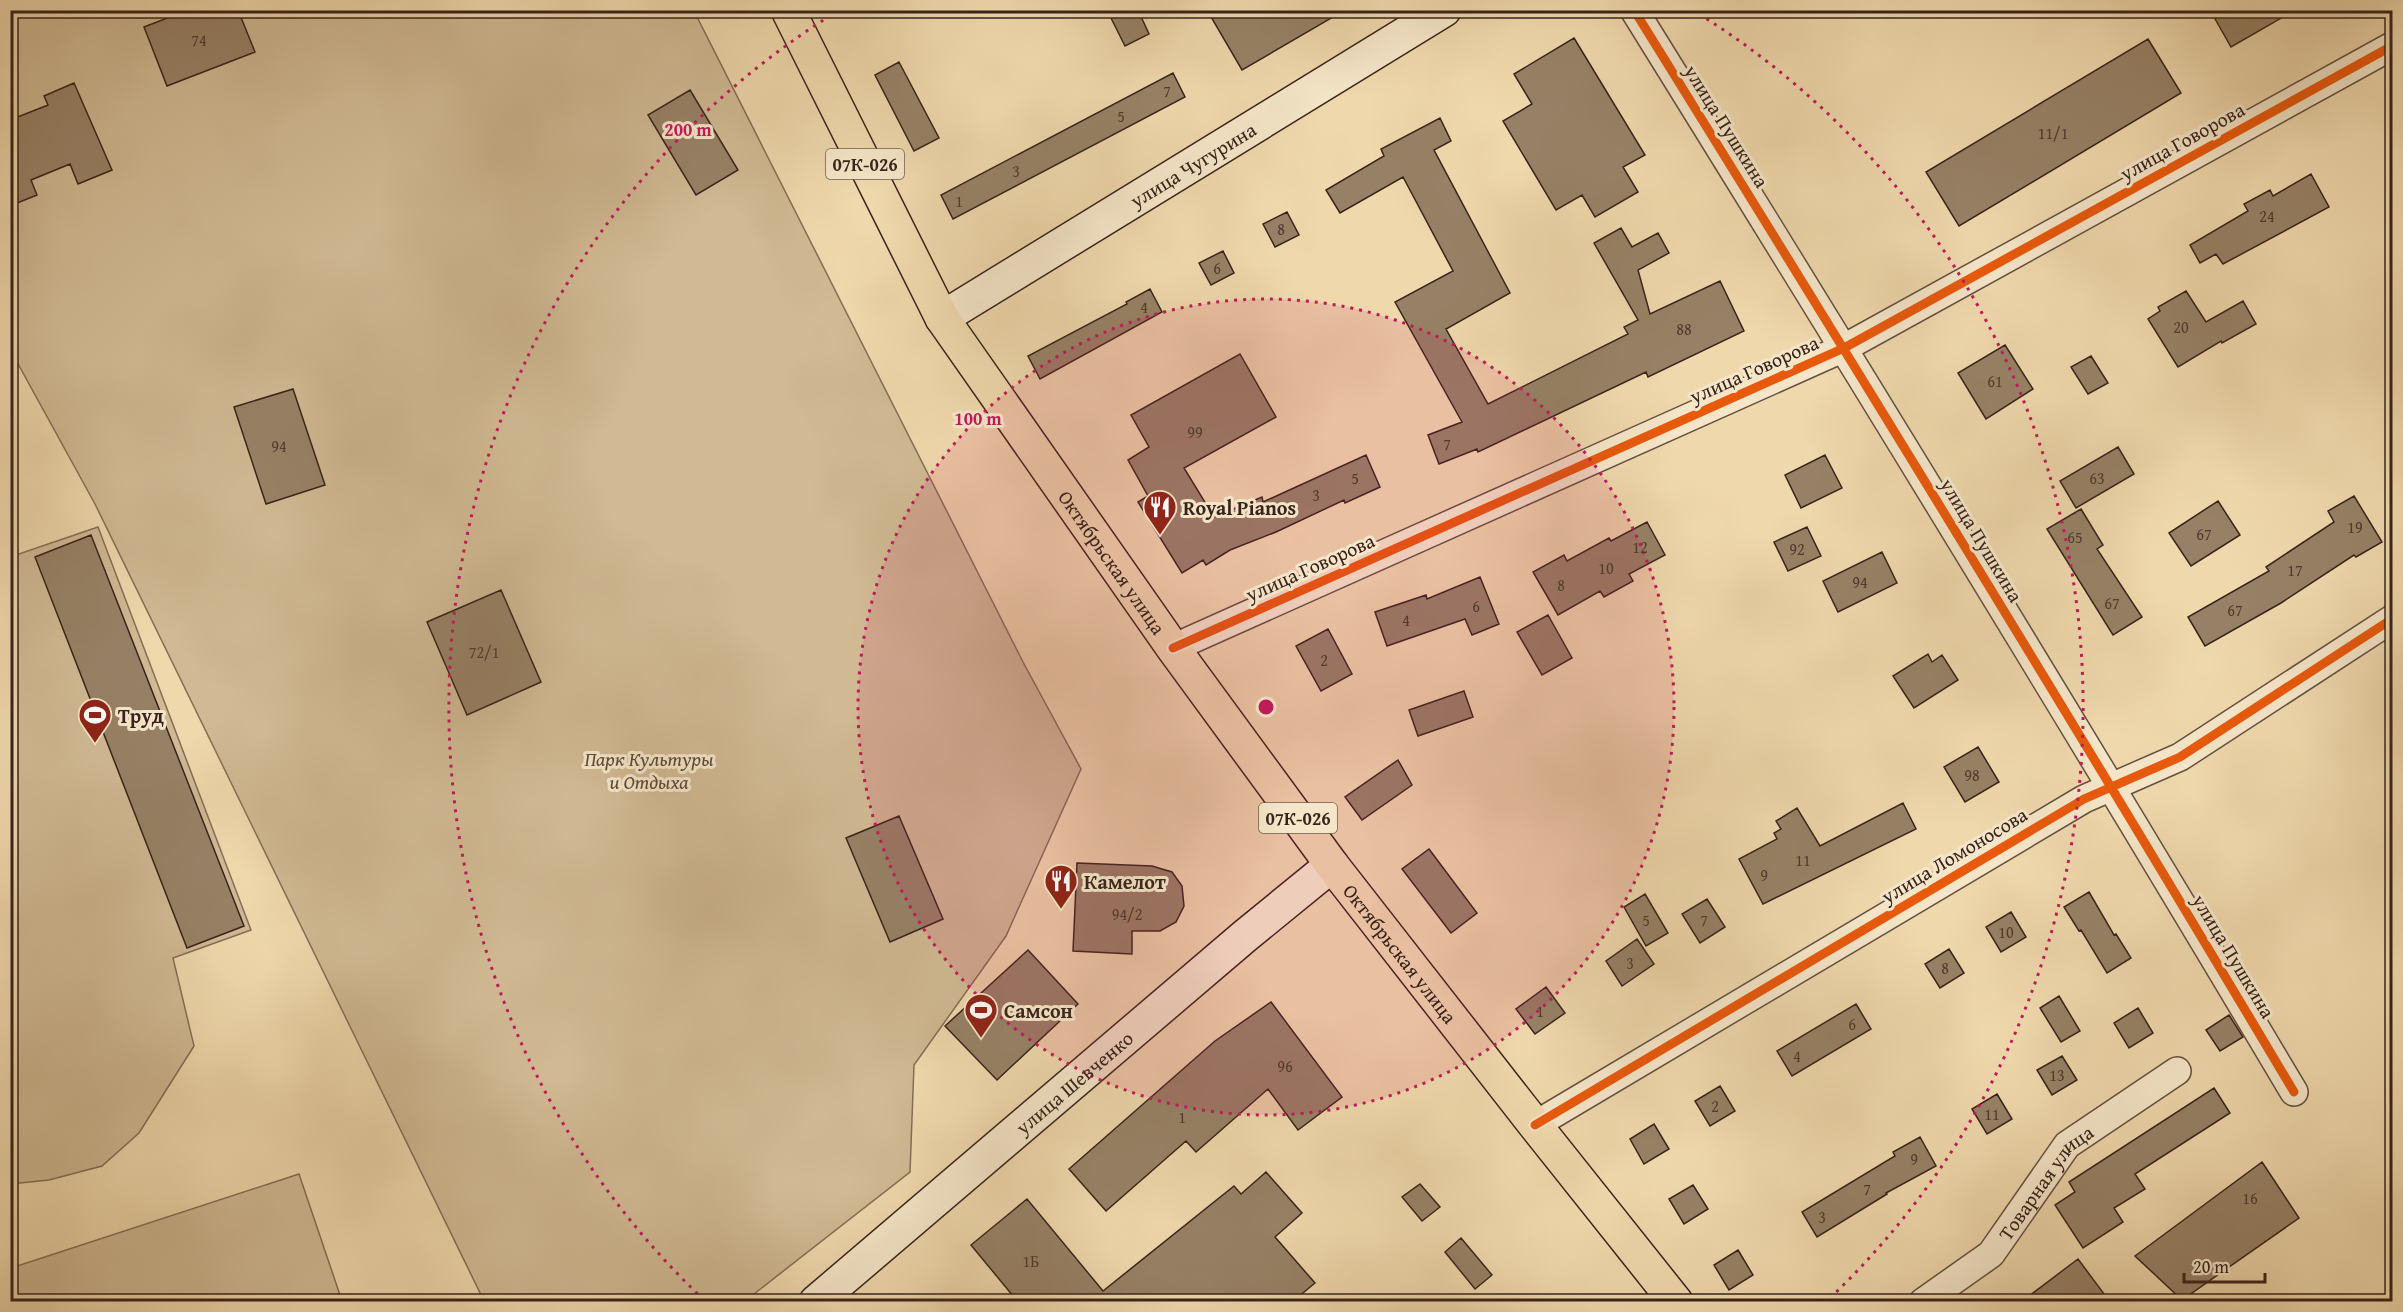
<svg xmlns="http://www.w3.org/2000/svg" width="2403" height="1312" font-family="'Gentium Book Plus',serif">
<rect width="100%" height="100%" fill="#efd8ac"/>
<filter id="stains"><feTurbulence type="fractalNoise" baseFrequency=".00333" numOctaves="4"/><feColorMatrix values="0 0 0 0 .2 0 0 0 0 .09 0 0 0 0 .02 0 0 0 .5 -.17"/></filter>
<radialGradient id="worn" r=".72"><stop offset=".6" stop-color="#630" stop-opacity="0"/><stop offset="1" stop-color="#630" stop-opacity=".3"/></radialGradient>
<path fill="#d0b993" stroke="#846e57" stroke-width="1.5" d="M14 10 694 11 1023 662 1081 769 1006 936 914 1065 910 1172 745 1301H484L95 504 11 351 10 12Z
M98 527 251 930 173 958 194 1046 139 1133 102 1166 49 1180 11 1184 10 557Z
M299 1174 342 1301H11V1268Z"/>
<path fill="#978166" stroke="#38231b" stroke-width="1.5" d="M188 10H238L255 52 167 86 144 27Z
M1107 10H1138L1149 34 1125 46Z
M1207 10H1345L1242 70Z
M2210 10H2295L2231 47Z
M1574 38 1645 155 1623 167 1638 192 1595 217 1582 195 1556 210 1503 121 1532 104 1514 74Z
M2148 39 2181 93 1959 226 1926 172Z
M899 62 939 138 914 151 875 75Z
M1173 73 1185 97 953 219 941 195Z
M74 83 112 170 78 184 70 164 31 180 37 195 10 206V120L48 105 44 96Z
M690 90 738 170 696 195 648 115Z
M1440 118 1451 141 1434 150 1510 293 1446 329 1488 404 1628 334 1624 327 1638 320 1594 243 1621 228 1632 247 1658 233 1669 253 1638 270 1650 314 1720 281 1744 331 1648 377 1646 372 1478 452 1477 449 1439 464 1428 435 1462 422 1395 302 1453 271 1403 177 1340 213 1326 190 1384 156 1381 149Z
M2311 174 2329 207 2223 264 2216 254 2200 263 2190 245 2248 211 2244 204 2270 190 2273 196Z
M1287 212 1299 235 1275 247 1263 224Z
M1223 251 1234 273 1211 285 1199 263Z
M1150 289 1162 312 1040 379 1028 356 1127 304 1126 302Z
M2186 291 2206 322 2243 301 2256 324 2222 343 2221 341 2178 367 2148 319 2160 311 2158 307Z
M2005 345 2033 389 1986 419 1958 373Z
M1240 354 1276 417 1184 468 1214 517 1262 497 1263 502 1366 455 1380 487 1345 503 1344 500 1276 532 1230 550 1206 565 1203 560 1182 573 1138 502 1148 496 1128 460 1149 447 1131 415Z
M2091 356 2108 383 2088 394 2071 367Z
M293 389 325 485 266 504 234 407Z
M2118 447 2134 474 2076 508 2060 481Z
M1825 455 1842 488 1801 508 1785 475Z
M2354 496 2382 542 2356 557 2354 555 2281 603 2205 646 2188 617 2269 571 2266 567 2334 522 2328 511Z
M2218 501 2240 535 2191 566 2169 533Z
M2081 509 2103 545 2097 549 2142 617 2113 635 2047 529Z
M1647 522 1665 555 1629 574 1633 581 1604 597 1600 591 1558 615 1533 572 1564 555 1567 561 1609 538 1611 541Z
M1807 527 1821 556 1788 571 1774 542Z
M91 535 244 926 187 948 35 557Z
M1882 552 1897 583 1838 612 1823 581Z
M1480 577 1499 624 1472 635 1465 619 1387 646 1375 612 1426 595 1427 599Z
M501 590 541 682 467 715 427 622Z
M1548 615 1572 658 1542 675 1517 632Z
M1328 629 1352 674 1321 691 1296 646Z
M1928 654 1932 662 1942 655 1958 680 1914 708 1893 676Z
M1464 691 1473 717 1418 736 1409 710Z
M1978 747 1999 782 1965 802 1944 767Z
M1398 760 1412 785 1362 820 1345 797Z
M1903 803 1916 829 1763 904 1739 859 1777 839 1774 833 1781 829 1776 821 1797 808 1820 846Z
M899 816 943 919 890 942 846 838Z
M1429 849 1477 913 1451 933 1402 869Z
M1077 863 1152 866 1172 872 1182 886 1184 906 1176 922 1160 931H1132V954L1073 951Z
M2089 892 2114 935 2116 934 2131 958 2107 973 2081 930 2079 931 2064 907Z
M1645 894 1668 933 1646 946 1624 907Z
M1707 899 1725 927 1700 943 1682 914Z
M2011 912 2026 937 2001 952 1986 927Z
M1637 939 1654 964 1622 986 1606 961Z
M1949 949 1964 973 1940 988 1925 964Z
M1028 950 1078 1004 997 1080 945 1026Z
M1546 987 1565 1013 1535 1034 1516 1009Z
M2059 996 2080 1031 2061 1042 2040 1008Z
M1271 1002 1342 1097 1298 1130 1268 1089 1196 1152 1186 1141 1106 1211 1069 1169 1215 1041Z
M1856 1004 1871 1029 1792 1076 1777 1051Z
M2138 1008 2153 1033 2129 1048 2114 1023Z
M2229 1015 2243 1037 2220 1051 2206 1030Z
M2062 1056 2077 1080 2052 1095 2037 1070Z
M1720 1086 1735 1111 1710 1126 1695 1101Z
M2214 1088 2230 1113 2135 1174 2145 1189 2114 1208 2123 1222 2083 1248 2055 1205 2075 1192 2069 1182Z
M1997 1094 2012 1119 1987 1134 1972 1109Z
M1654 1124 1669 1149 1644 1164 1630 1139Z
M1920 1137 1936 1166 1886 1193 1887 1194 1817 1237 1802 1212 1895 1156 1893 1152Z
M2262 1162 2299 1218 2182 1300 2135 1256Z
M1266 1172 1302 1213 1275 1237 1315 1283 1292 1302H1018L971 1245 1027 1199 1103 1291 1234 1186 1241 1194Z
M1420 1184 1440 1207 1422 1221 1402 1197Z
M1693 1185 1708 1209 1684 1224 1669 1199Z
M1461 1238 1492 1275 1475 1289 1445 1252Z
M1738 1250 1753 1275 1729 1290 1714 1265Z
M2078 1259 2110 1302H2021Z"/>
<g fill="none" stroke-linecap="round" stroke-linejoin="round">
<g stroke="#66503f" stroke-width="30">
<g id="street">
<path d="M1634 10C1857 369 2078 729 2294 1092"/>
<path d="M1173 648 1844 348 2392 46"/>
<path d="M1535 1125 2084 799 2180 757 2392 619"/>
<path id="s1" d="M1923 1302 1991 1254 2067 1145 2177 1071"/>
</g>
</g>
<g stroke="#38231b" stroke-width="36">
<g id="secondary">
<path id="s2" d="M942 318 1444 10"/>
<path id="s3" d="M816 1302 1245 936 1332 865"/>
</g>
</g>
<g stroke="#38231b" stroke-width="36">
<g id="primary">
<path id="s4" d="M788 10 942 318 1173 648 1332 865 1535 1125 1676 1302"/>
</g>
</g>
<use href="#street" stroke="#f5e6c9" stroke-width="27"/>
<use href="#secondary" stroke="#f5e6c9" stroke-width="33"/>
<use href="#primary" stroke="#efd8ac" stroke-width="33"/>
<g stroke="#f5e6c9" stroke-width="13">
<path id="cycleway" d="M1634 10C1857 369 2078 729 2294 1092
M1173 648 1844 348 2392 46
M1535 1125 2084 799 2180 757 2392 619"/>
</g>
<use href="#cycleway" stroke="#e8590c" stroke-width="9"/>
</g>
<circle cx="1266" cy="707" r="408" fill="#c2185b" fill-opacity=".12"/>
<g fill="none" stroke="#c2185b" stroke-width="3" stroke-dasharray="3 6">
<circle cx="1266" cy="707" r="408"/>
<path d="M704 1300A817 817 0 0 1 833 14M1699 14A817 817 0 0 1 1828 1300"/>
</g>
<defs>
<g id="restaurant-pin" transform="scale(1.725)"><path d="M0 17L-7.5 6A9.5 9.5 0 1 1 7.5 6Z" fill="#8f2418" stroke="#f5e6c9"/><path d="M-5-6h1v4h1v-4h1v4h1v-4h1v5L-1.5 .5V6h-2V.5L-5-1ZM5-6V6H3V1.5H1.5Q1.5-4 5-6Z" fill="#fff"/></g>
<g id="stadium-pin" transform="scale(1.725)"><path d="M0 17L-7.5 6A9.5 9.5 0 1 1 7.5 6Z" fill="#8f2418" stroke="#f5e6c9"/><path d="M0-5a6.5 5 0 1 0 0 10a6.5 5 0 1 0 0-10ZM-3.5-1.8h7v3.6h-7Z" fill="#fff"/></g>
</defs>
<g fill-rule="evenodd">
<use href="#restaurant-pin" x="1160" y="507"/>
<use href="#stadium-pin" x="95" y="715"/>
<use href="#restaurant-pin" x="1061" y="881"/>
<use href="#stadium-pin" x="981" y="1010"/>
</g>
<g text-anchor="middle" dominant-baseline="central" stroke-width="6" stroke-linejoin="round" paint-order="stroke">
<g font-size="16" fill="#503a2e">
<text x="199" y="40">74</text>
<text x="1167" y="91">7</text>
<text x="1121" y="116">5</text>
<text x="2053" y="133">11/1</text>
<text x="1016" y="171">3</text>
<text x="959" y="201">1</text>
<text x="2267" y="216">24</text>
<text x="1281" y="229">8</text>
<text x="1217" y="268">6</text>
<text x="1144" y="307">4</text>
<text x="2181" y="327">20</text>
<text x="1684" y="329">88</text>
<text x="1995" y="381">61</text>
<text x="1195" y="432">99</text>
<text x="1447" y="444">7</text>
<text x="279" y="446">94</text>
<text x="1355" y="478">5</text>
<text x="2097" y="478">63</text>
<text x="1316" y="495">3</text>
<text x="2355" y="527">19</text>
<text x="2204" y="534">67</text>
<text x="2075" y="537">65</text>
<text x="1640" y="547">12</text>
<text x="1797" y="549">92</text>
<text x="1606" y="568">10</text>
<text x="2295" y="570">17</text>
<text x="1860" y="582">94</text>
<text x="1561" y="585">8</text>
<text x="2112" y="603">67</text>
<text x="1476" y="606">6</text>
<text x="2235" y="610">67</text>
<text x="1406" y="620">4</text>
<text x="484" y="652">72/1</text>
<text x="1324" y="660">2</text>
<text x="1972" y="775">98</text>
<text x="1803" y="860">11</text>
<text x="1764" y="875">9</text>
<text x="1127" y="914">94/2</text>
<text x="1646" y="920">5</text>
<text x="1704" y="920">7</text>
<text x="2006" y="932">10</text>
<text x="1630" y="963">3</text>
<text x="1945" y="968">8</text>
<text x="1540" y="1011">1</text>
<text x="1852" y="1024">6</text>
<text x="1797" y="1056">4</text>
<text x="1285" y="1066">96</text>
<text x="2057" y="1075">13</text>
<text x="1715" y="1106">2</text>
<text x="1992" y="1114">11</text>
<text x="1182" y="1117">1</text>
<text x="1914" y="1159">9</text>
<text x="1867" y="1189">7</text>
<text x="2250" y="1198">16</text>
<text x="1822" y="1217">3</text>
<text x="1031" y="1261">1Б</text>
</g>
<g fill="#f5e6c9" stroke="#715e4f" stroke-width="1.5">
<rect x="826" y="149" width="78" height="30" rx="4.5"/>
<rect x="1259" y="803" width="78" height="30" rx="4.5"/>
</g>
<g font-size="18" font-weight="bold" fill="#38231b">
<text x="865" y="164">07К-026</text>
<text x="1298" y="818">07К-026</text>
</g>
<g font-size="20" fill="#38231b" stroke="#f5e6c9">
<text transform="translate(1727 126) rotate(58)">улица Пушкина</text>
<text transform="translate(2182 141) rotate(-29)">улица Говорова</text>
<text stroke="none"><textPath href="#s2" startOffset="294">улица Чугурина</textPath></text>
<text transform="translate(1754 369) rotate(-24)">улица Говорова</text>
<text transform="translate(1982 540) rotate(59)">улица Пушкина</text>
<text stroke="none"><textPath href="#s4" startOffset="642">Октябрьская улица</textPath></text>
<text transform="translate(1310 567) rotate(-24)">улица Говорова</text>
<text transform="translate(1954 855) rotate(-31)">улица Ломоносова</text>
<text stroke="none"><textPath href="#s4" startOffset="1128">Октябрьская улица</textPath></text>
<text transform="translate(2234 956) rotate(59)">улица Пушкина</text>
<text stroke="none"><textPath href="#s3" startOffset="339">улица Шевченко</textPath></text>
<text stroke="none"><textPath href="#s1" startOffset="174">Товарная улица</textPath></text>
</g>
<g font-size="20" font-weight="bold" fill="#38231b" stroke="#f5e6c9" text-anchor="start">
<text x="1183" y="507">Royal Pianos</text>
<text x="118" y="715">Труд</text>
<text x="1084" y="881">Камелот</text>
<text x="1004" y="1010">Самсон</text>
</g>
<g font-size="20" font-style="italic" fill="#5e4839" stroke="#f5e6c9">
<text x="649" y="758">Парк Культуры<tspan x="649" dy="23">и Отдыха</tspan></text>
</g>
</g>
<circle cx="1266" cy="707" r="9" fill="#c2185b" stroke="#f5e6c9" stroke-width="3"/>
<g font-size="18" text-anchor="middle" font-weight="bold" fill="#c2185b" stroke="#f5e6c9" stroke-width="6" stroke-linejoin="round" paint-order="stroke">
<text x="688" y="136">200 m</text>
<text x="978" y="425">100 m</text>
</g>
<rect width="2403" height="1312" fill="none" stroke="#efd8ac" stroke-width="36"/>
<rect x="12" y="12" width="2379" height="1288" fill="none" stroke="#38231b" stroke-width="3"/>
<rect x="18" y="18" width="2367" height="1276" fill="none" stroke="#38231b" stroke-width="1.5"/>
<path d="M2184 1273v9h81v-9" fill="none" stroke="#38231b" stroke-width="3"/>
<text x="2193" y="1273" font-size="18" fill="#38231b" stroke="#f5e6c9" stroke-width="4.5" paint-order="stroke">20 m</text>
<rect width="100%" height="100%" filter="url(#stains)"/>
<rect width="100%" height="100%" fill="url(#worn)"/>
</svg>
